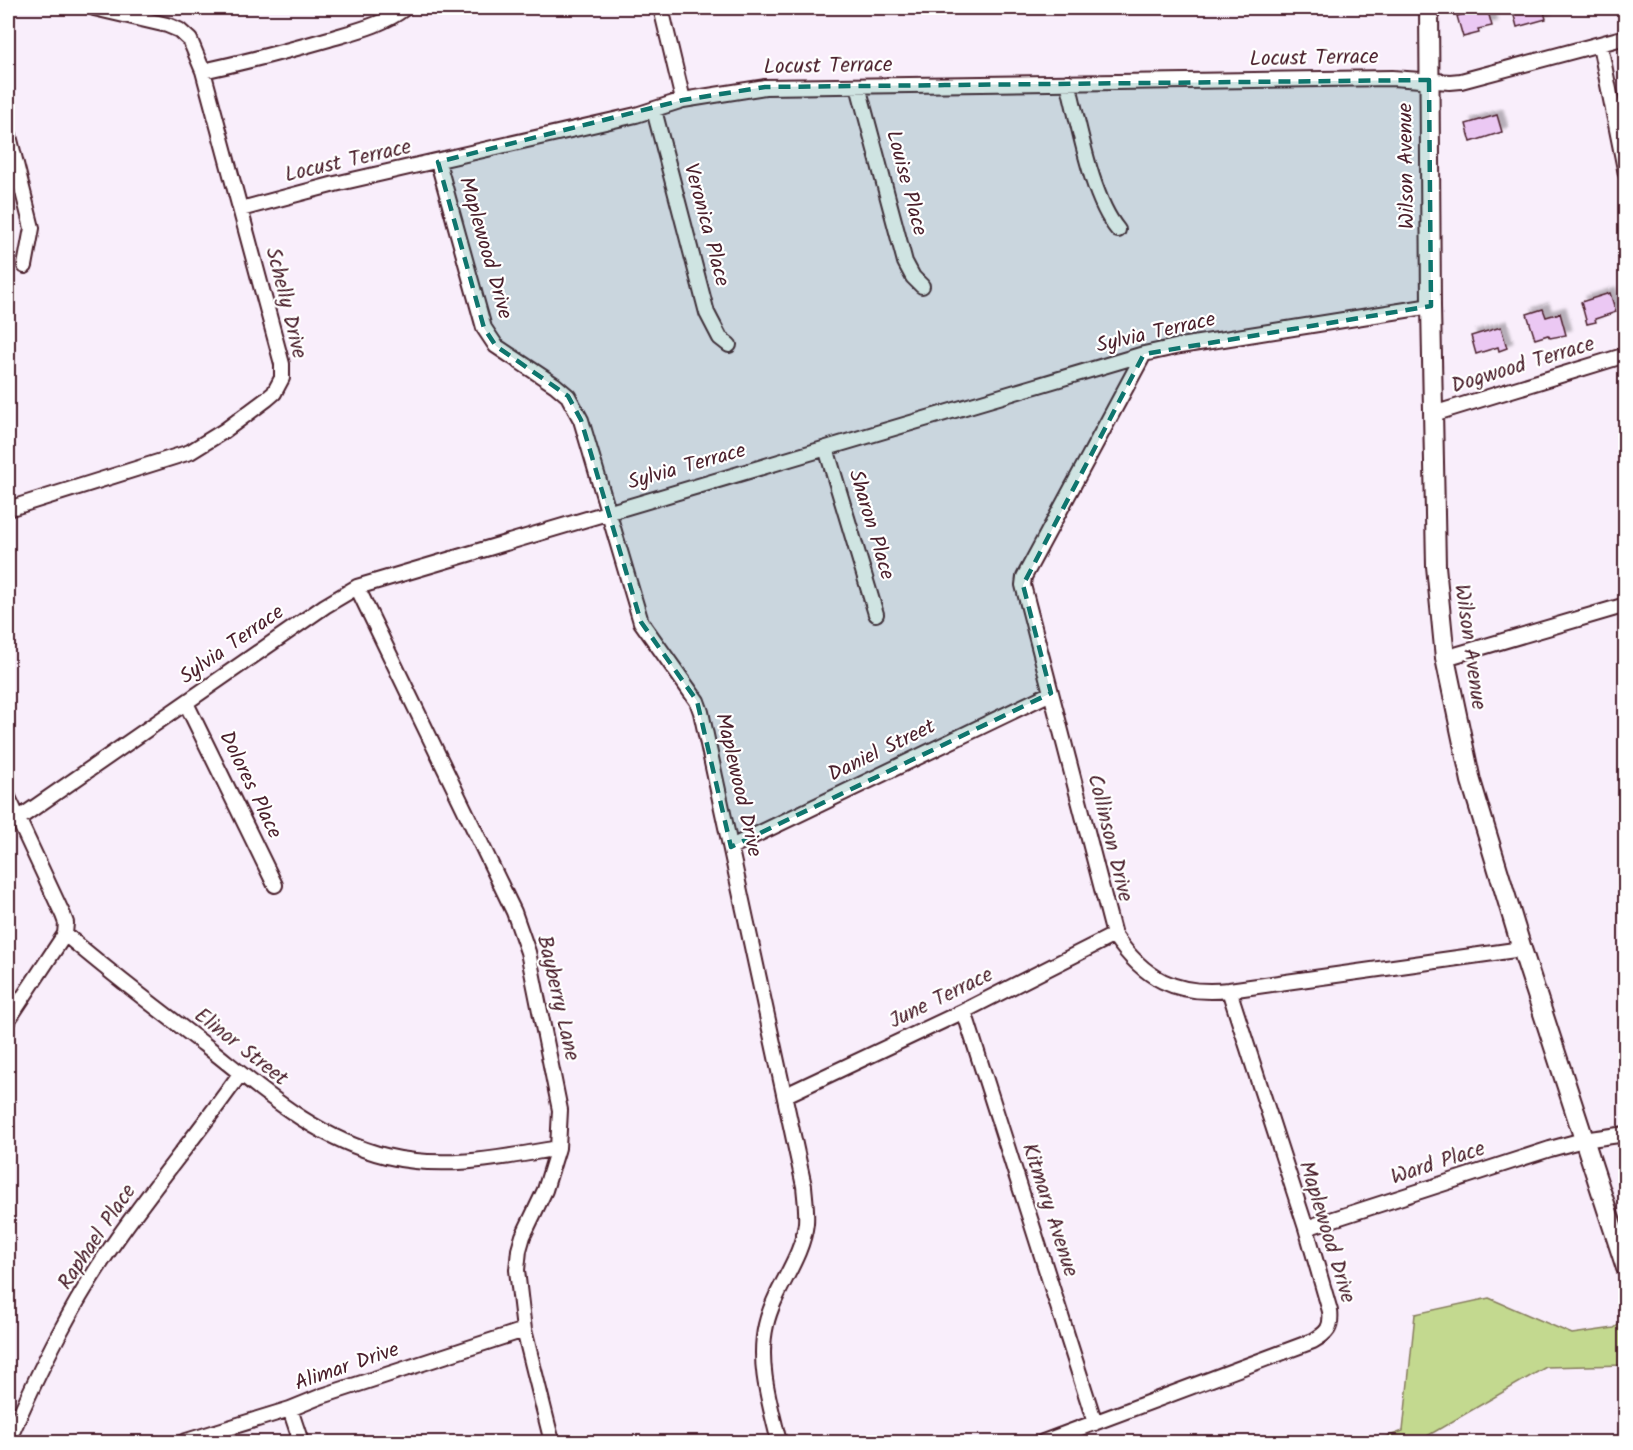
<svg xmlns="http://www.w3.org/2000/svg" width="1633" height="1450" font-family="Kalam,sans-serif">
<defs>
<filter id="shadow"><feDropShadow dx="5.5" dy="-5.5" stdDeviation="1.5" flood-color="#0004"/></filter>
</defs>
<rect width="100%" height="100%" fill="#f9eefb"/>
<filter id="ink" filterUnits="userSpaceOnUse"><feTurbulence type="fractalNoise" baseFrequency=".0167" numOctaves="2"/><feDisplacementMap in="SourceGraphic" scale="12" xChannelSelector="R" yChannelSelector="G"/><feConvolveMatrix kernelMatrix="1 2 1 2 8 2 1 2 1" color-interpolation-filters="sRGB"/></filter>
<g filter="url(#ink)">
<path fill="#c3d98f" stroke="#867c5d" stroke-width="1.5" d="M1489 1298 1572 1334 1614 1328 1625 1320V1365L1546 1367 1417 1442H1373L1403 1431 1415 1314Z"/>
<path fill="#ebc8f3" stroke="#4a1f2b" stroke-width="1.5" filter="url(#shadow)" d="M1487 8 1492 26 1478 29 1479 33 1463 37 1457 16Z
M1512 8H1543L1546 19 1517 27Z
M1497 115 1502 132 1471 142 1466 124Z
M1610 293 1616 312 1595 319 1596 322 1587 324 1581 302Z
M1543 309 1546 317 1560 313 1566 335 1550 338 1548 335 1535 339 1527 314Z
M1501 327 1507 348 1499 351 1498 347 1476 354 1471 336Z"/>
<g fill="none" stroke-linecap="round" stroke-linejoin="round">
<g stroke="#4a1f2b" stroke-width="18">
<path id="minor" d="M661 8 683 100
M1600 45 1626 174
M203 71C245 62 287 51 329 39 356 31 383 25 405 8
M1068 82C1079 124 1091 198 1118 230
M858 86 905 262 913 277 922 286
M654 110 707 313 720 338 729 345
M8 132 32 228 25 266
M438 162 484 328 496 346 555 385 568 396 581 420 641 622 697 701 701 712 804 1186C805 1198 807 1211 806 1223 802 1260 774 1289 766 1325 757 1364 770 1404 779 1442
M241 209 335 184 636 115 683 100 765 87 1392 78 1450 82 1461 81 1626 37
M1144 354 1024 577 1023 585 1114 935C1144 979 1176 996 1229 990L1522 949
M1433 414 1626 355
M826 448 876 614
M8 509 190 452 224 431 267 399 274 393 282 378V364L203 71 190 40 179 30 167 25 94 8
M357 587 514 912 528 952 560 1110 558 1148 545 1190 523 1236 519 1250 517 1270 524 1330 552 1442
M1445 658 1626 605
M186 703 275 885
M8 797 63 915 66 923 65 934
M18 819 325 606 357 587 1144 354 1180 346 1431 306
M731 847 1051 693
M65 934C110 973 158 1009 205 1045 261 1089 314 1138 386 1156 443 1170 501 1158 558 1148
M964 1011 1095 1423
M8 1020 65 934
M786 1095 964 1011 1114 935
M1306 1228 1550 1149 1583 1140 1626 1134
M290 1409 301 1442
M10 1437C40 1368 73 1301 117 1239 156 1183 201 1130 240 1074
M183 1442 290 1409 322 1396 524 1330
M1043 1442 1313 1341C1327 1333 1332 1328 1330 1311L1306 1228 1229 990"/>
</g>
<g stroke="#4a1f2b" stroke-width="22">
<path id="tertiary" d="M1429 8 1431 306 1436 566 1445 658 1471 781 1522 949 1626 1268"/>
</g>
<use href="#minor" stroke="#fff" stroke-width="14"/>
<use href="#tertiary" stroke="#fff" stroke-width="18"/>
</g>
</g>
<path fill="#0f766e" fill-opacity="0.2" stroke="#0f766e" stroke-width="4.5" stroke-dasharray="12 8" stroke-linejoin="round" d="M1429 80 1431 306 1144 354 1023 585 1051 693 731 847 697 701 641 622 581 420 568 396 496 346 484 328 438 162 683 100 765 87Z"/>
<g text-anchor="middle" dominant-baseline="central" stroke-width="4.5" stroke-linejoin="round" paint-order="stroke">
<g font-size="21" fill="#4a1f2b" stroke="#fff">
<text transform="translate(1314 58) rotate(-1)">Locust Terrace</text>
<text transform="translate(828 66) rotate(-1)">Locust Terrace</text>
<text transform="translate(348 161) rotate(-13)">Locust Terrace</text>
<text transform="translate(1407 166) rotate(-91)">Wilson Avenue</text>
<text transform="translate(906 183) rotate(75)">Louise Place</text>
<text transform="translate(706 225) rotate(75)">Veronica Place</text>
<text transform="translate(485 248) rotate(74)">Maplewood Drive</text>
<text transform="translate(286 303) rotate(76)">Schelly Drive</text>
<text transform="translate(1156 333) rotate(-13)">Sylvia Terrace</text>
<text transform="translate(1523 365) rotate(-17)">Dogwood Terrace</text>
<text transform="translate(687 467) rotate(-16)">Sylvia Terrace</text>
<text transform="translate(871 525) rotate(73)">Sharon Place</text>
<text transform="translate(232 645) rotate(-35)">Sylvia Terrace</text>
<text transform="translate(1470 647) rotate(82)">Wilson Avenue</text>
<text transform="translate(882 751) rotate(-26)">Daniel Street</text>
<text transform="translate(250 785) rotate(64)">Dolores Place</text>
<text transform="translate(738 785) rotate(77)">Maplewood Drive</text>
<text transform="translate(1110 838) rotate(76)">Collinson Drive</text>
<text transform="translate(558 998) rotate(77)">Bayberry Lane</text>
<text transform="translate(941 998) rotate(-26)">June Terrace</text>
<text transform="translate(241 1047) rotate(38)">Elinor Street</text>
<text transform="translate(1438 1163) rotate(-18)">Ward Place</text>
<text transform="translate(1050 1210) rotate(72)">Kitmary Avenue</text>
<text transform="translate(1327 1232) rotate(73)">Maplewood Drive</text>
<text transform="translate(97 1237) rotate(-56)">Raphael Place</text>
<text transform="translate(347 1367) rotate(-19)">Alimar Drive</text>
</g>
</g>
<rect width="1633" height="1450" fill="none" stroke="#fff" stroke-width="30"/>
<rect x="15" y="15" width="1603" height="1420" fill="none" stroke="#4a1f2b" stroke-width="2" filter="url(#ink)"/>
</svg>
